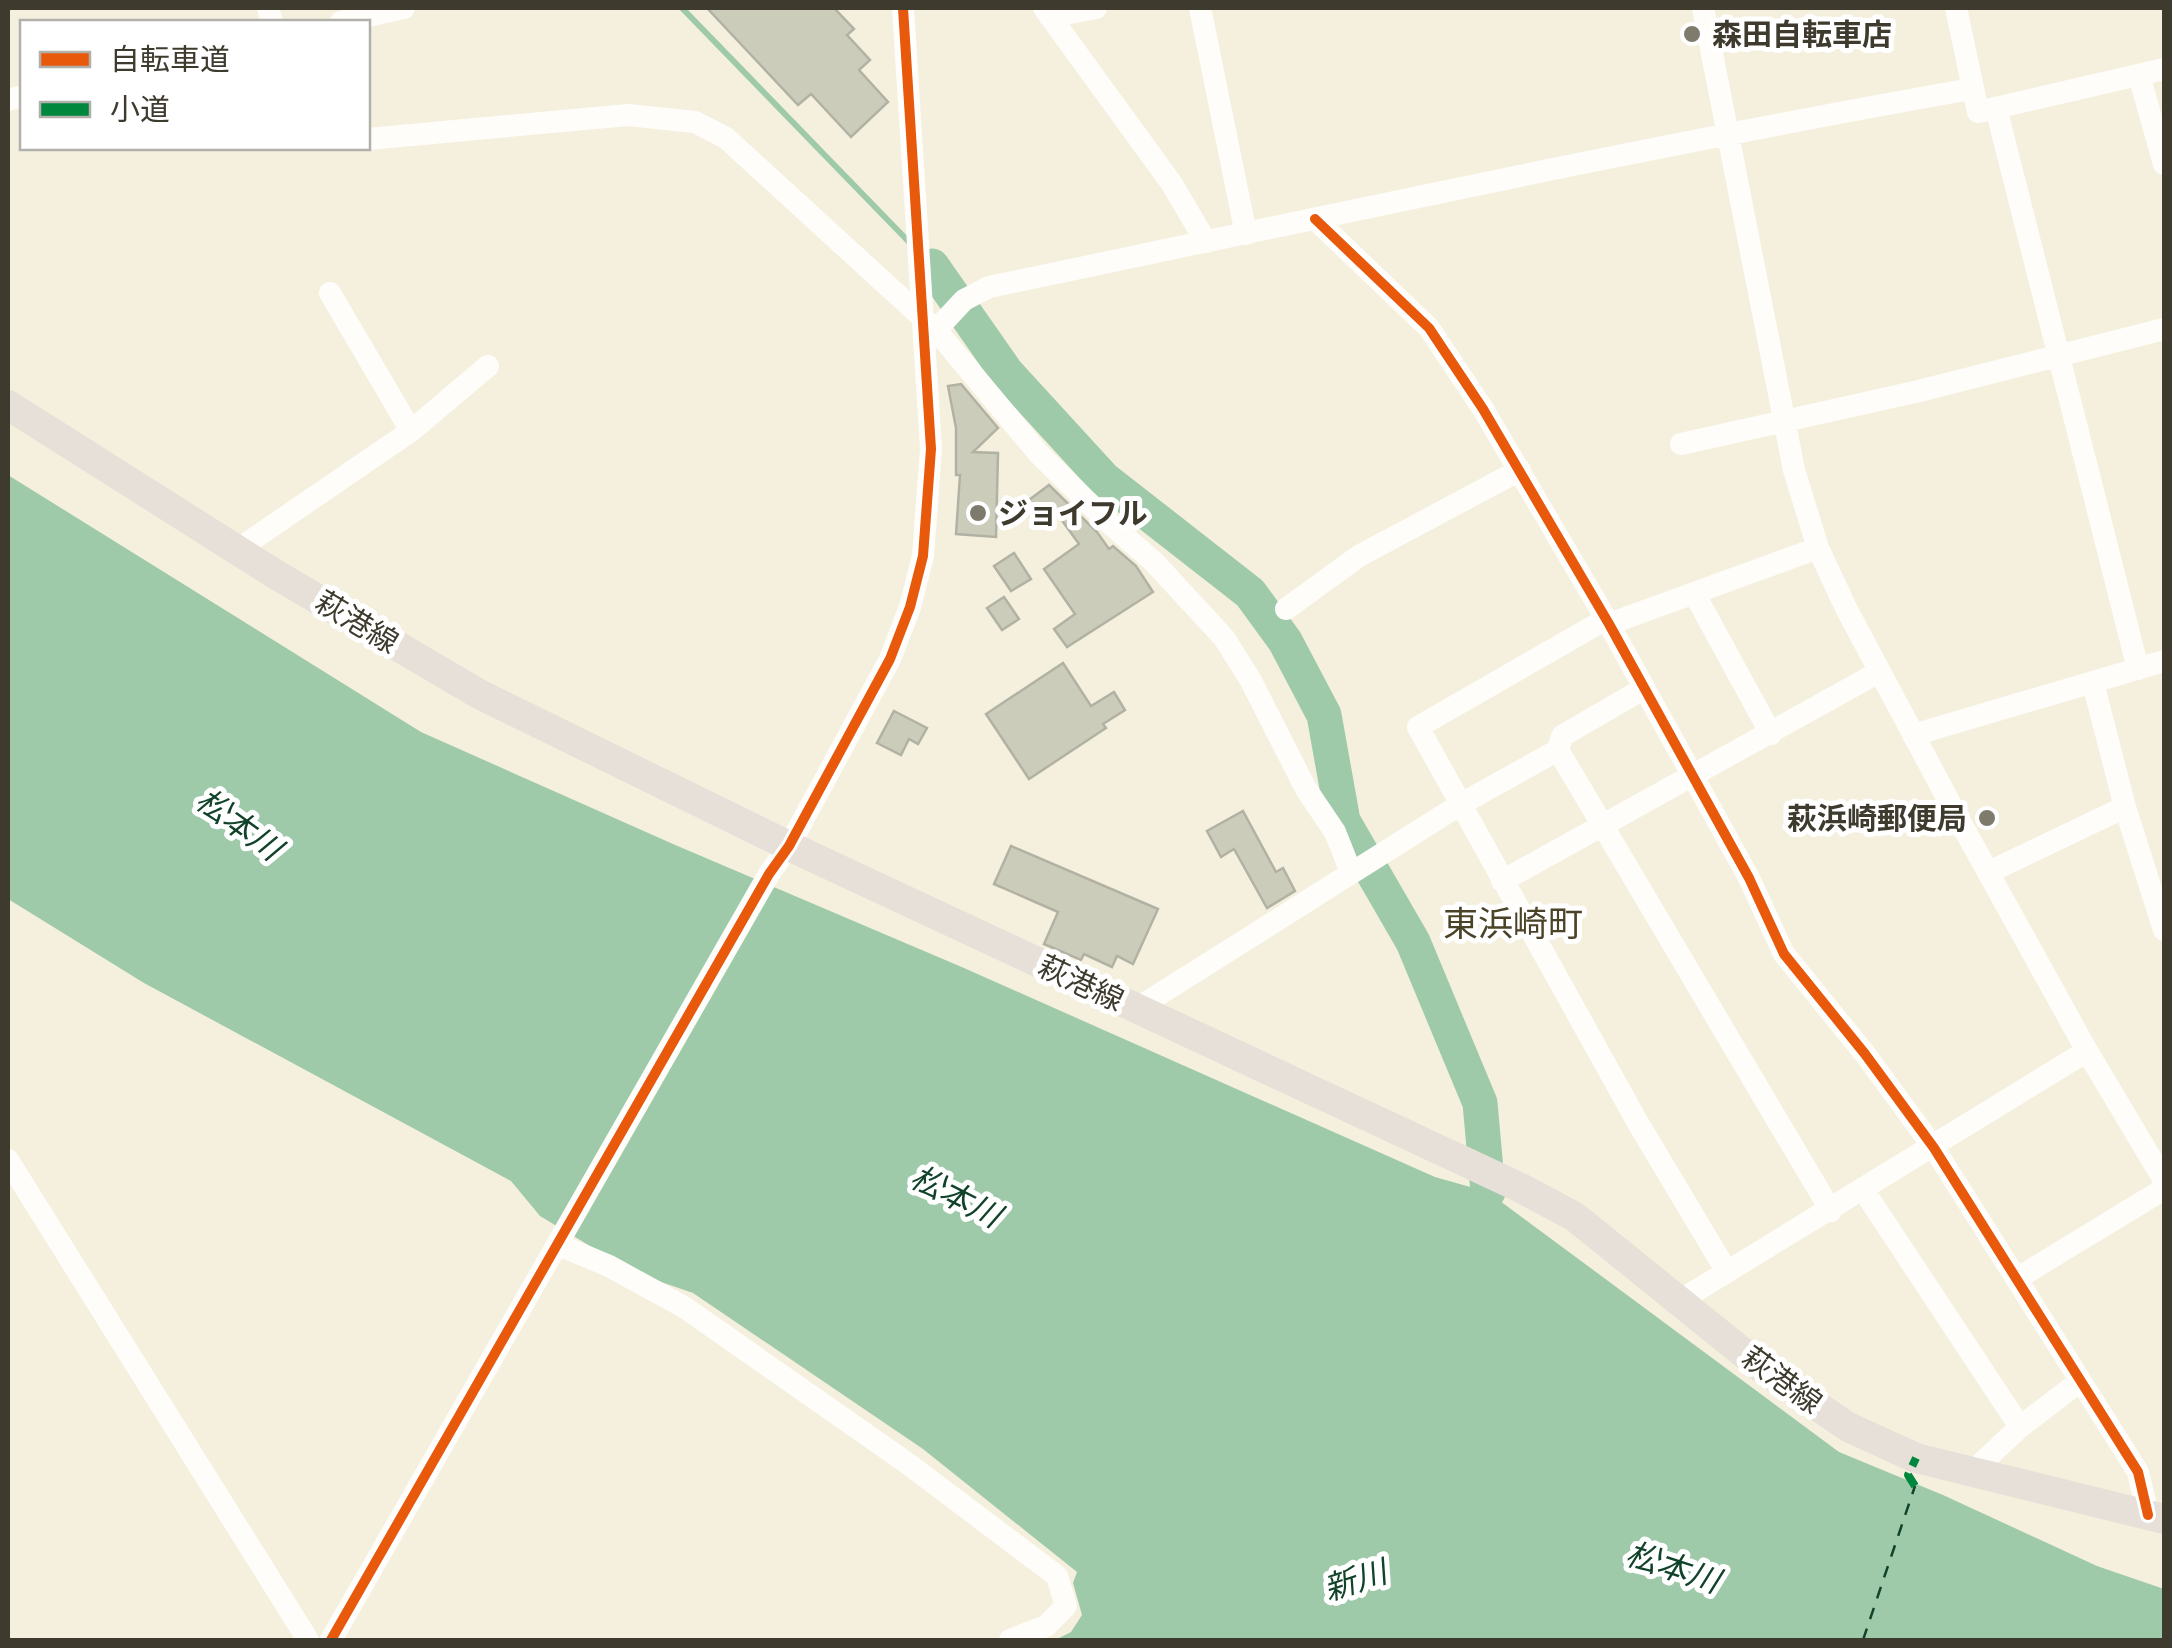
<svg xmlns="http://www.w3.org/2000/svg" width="2172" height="1648" font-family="Poppins,'Noto Sans JP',sans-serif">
<rect width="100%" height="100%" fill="#f5f0de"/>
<path fill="#9fcaaa" d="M8 475 421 732 673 844 964 968 1435 1177 1488 1192 1839 1452 1943 1495 2097 1566 2164 1589V1640H1055L1071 1632 1082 1615 1073 1583 1077 1572 923 1449 693 1293 635 1273 540 1216 511 1181 144 983 8 899Z"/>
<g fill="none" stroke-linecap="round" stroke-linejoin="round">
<path stroke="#9fcaaa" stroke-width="6" d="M682 8 911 244"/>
<path stroke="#9fcaaa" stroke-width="35" d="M932 266 1006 372 1104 479 1250 593 1285 641 1324 715 1343 821 1413 942 1480 1103 1488 1192"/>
<path stroke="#11432a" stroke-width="2.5" stroke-dasharray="12 10" stroke-linecap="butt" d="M1863 1640 1915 1486"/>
</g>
<path fill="#cbcdba" stroke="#b2b2a4" stroke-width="2.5" d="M707 8H834L854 29 847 35 870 60 859 70 888 102 851 137 811 94 798 105Z
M961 384 998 428 973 452 998 453 996 537 956 534 960 475H956V428L948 386Z
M1049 485 1097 532 1109 549 1113 546 1136 566 1153 592 1067 647 1054 629 1075 614 1044 569 1079 544 1058 515 1043 526 1025 503Z
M1014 553 1031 579 1011 591 994 566Z
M1004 597 1019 619 1002 630 987 608Z
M1063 663 1091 706 1114 692 1125 710 1103 724 1106 728 1029 779 986 714Z
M894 711 927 728 918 744 909 739 901 755 877 743Z
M1243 811 1276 872 1283 868 1295 891 1267 908 1234 849 1221 857 1207 831Z
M1011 846 1158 909 1133 964 1117 956 1112 967 1084 954 1081 960 1044 944 1058 912 994 884Z"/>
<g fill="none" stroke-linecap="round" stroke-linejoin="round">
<path stroke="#fefdfa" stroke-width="22" d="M268 8 272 22
M1044 8 1172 184 1206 242
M1200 8 1246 234
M1703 8 1794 470 1818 548 1846 608 1952 807 2087 1051 2164 1180
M1956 8 1978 112 2164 69
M1050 17 1096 8
M341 22 404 8
M2139 75 2164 164
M8 100 22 96
M1996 108 2138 669
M368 139 628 115 695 122 726 138 936 330 1039 454 1107 521 1155 563 1224 638 1250 679 1306 789 1335 832 1351 872
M1315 219 1429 328 1483 409 1609 624 1749 878 1784 954 1865 1054 1934 1148 2138 1472 2148 1515
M330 293 411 431
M936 330 964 300 989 287C1316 219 1642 147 1971 89
M1681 444 1919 391 2164 329
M237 550 411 431 488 366
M1694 593 1771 734
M1286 609 1359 556 1520 470
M1606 619 1418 727 1638 1123 1727 1272
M1609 624 1818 548
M2093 683 2125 807 2164 930
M1913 735 2164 661
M1558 750 1831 1211
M1989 872 2125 807
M1502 881 1879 672
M1136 1009 1461 804 1558 750 1562 736 1643 689
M8 1160 308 1640
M1864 1191 2020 1427
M559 1245 609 1266 684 1307 907 1463 1057 1576 1066 1606 1046 1626 1010 1640
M2016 1279 2164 1189
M1681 1300 2087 1051
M1971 1473 2020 1427 2079 1382
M331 1640 769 874 789 846 890 659 910 607 923 556 931 449 903 8"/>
<path stroke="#e6e0d8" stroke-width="30" d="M8 405 275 574 479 694 789 846 1519 1187 1575 1217 1762 1368 1848 1427 1916 1458 2164 1519"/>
<path stroke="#00873e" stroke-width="8" stroke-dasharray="15 8" stroke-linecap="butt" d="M1915 1486 1908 1475 1916 1458"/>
<g stroke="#fff" stroke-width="16">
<path id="cycleway" d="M1315 219 1429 328 1483 409 1609 624 1749 878 1784 954 1865 1054 1934 1148 2138 1472 2148 1515
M331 1640 769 874 789 846 890 659 910 607 923 556 931 449 903 8"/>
</g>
<use href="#cycleway" stroke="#e8590c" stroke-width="10"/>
</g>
<g fill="#7e7a6c" stroke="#fff" stroke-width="4">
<circle cx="1692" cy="34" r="10"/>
<circle cx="978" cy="513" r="10"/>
<circle cx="1987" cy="818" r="10"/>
</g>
<g text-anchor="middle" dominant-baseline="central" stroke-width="10" stroke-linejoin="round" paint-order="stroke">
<g font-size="30" font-weight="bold" fill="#3e3a2e" stroke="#fff" text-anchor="start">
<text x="1712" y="34">森田自転車店</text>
<text x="998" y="513">ジョイフル</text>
<text x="1967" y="818" text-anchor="end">萩浜崎郵便局</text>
</g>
<g font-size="30" fill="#3e3a2e" stroke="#fff">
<text transform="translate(357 622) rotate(31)">萩港線</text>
<text transform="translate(1081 983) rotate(25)">萩港線</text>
<text transform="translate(1782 1380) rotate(36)">萩港線</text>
</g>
<g font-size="32" font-style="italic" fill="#11432a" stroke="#fff">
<text transform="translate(239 824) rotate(36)">松本川</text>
<text transform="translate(956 1196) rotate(27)">松本川</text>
<text transform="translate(1673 1567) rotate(18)">松本川</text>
<text transform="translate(1355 1580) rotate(-18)">新川</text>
</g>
<g font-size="35" fill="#4b4328" stroke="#fff">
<text x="1513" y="923">東浜崎町</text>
</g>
</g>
<rect width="2172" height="1648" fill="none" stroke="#3e3a2e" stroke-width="20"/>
<rect x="20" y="20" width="350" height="130" fill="#ffffff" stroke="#b2b0ab" stroke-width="2.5"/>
<rect x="40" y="52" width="50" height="15" fill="#e8590c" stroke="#b2b0ab" stroke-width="2.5"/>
<text x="110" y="70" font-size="30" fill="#3e3a2e">自転車道</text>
<rect x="40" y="102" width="50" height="15" fill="#00873e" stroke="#b2b0ab" stroke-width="2.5"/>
<text x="110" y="120" font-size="30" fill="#3e3a2e">小道</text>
</svg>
